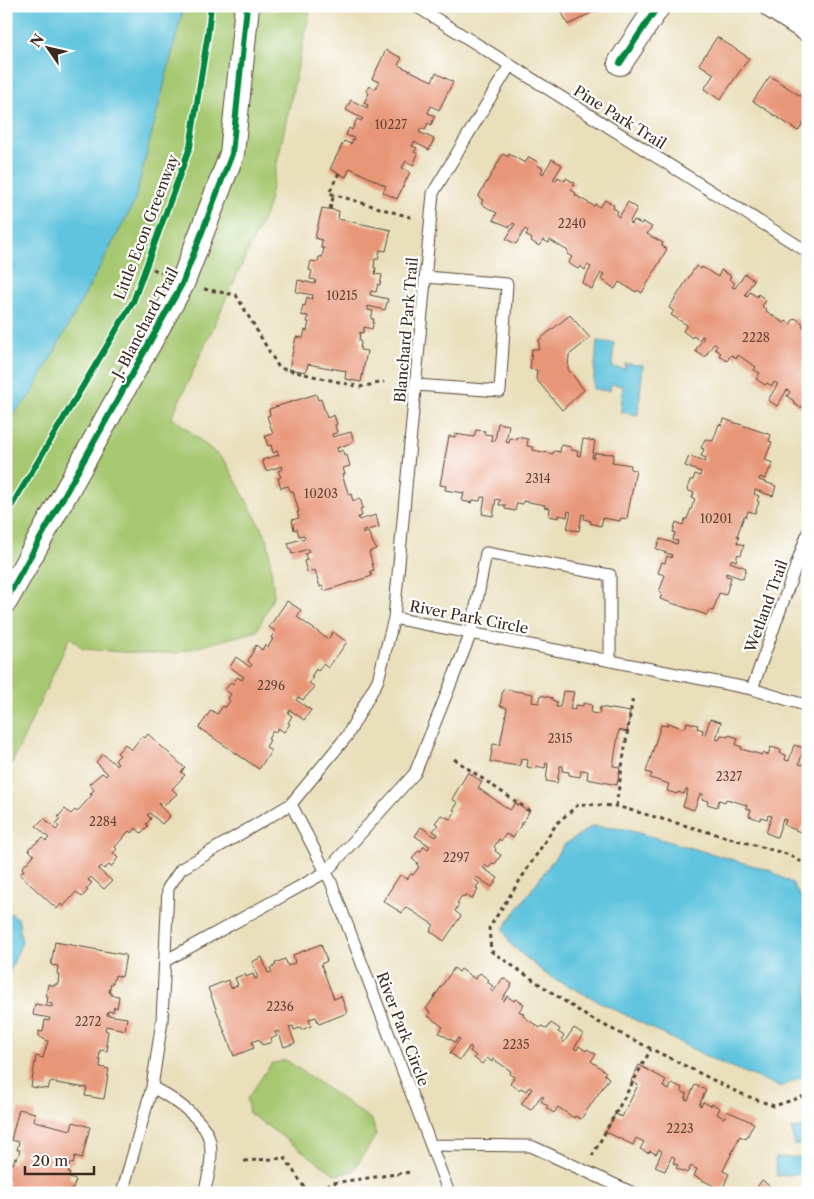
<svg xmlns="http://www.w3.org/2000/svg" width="814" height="1199" font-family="'Libre Caslon Text',serif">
<rect width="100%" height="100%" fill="#fff"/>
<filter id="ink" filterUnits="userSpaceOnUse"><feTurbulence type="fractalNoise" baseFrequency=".02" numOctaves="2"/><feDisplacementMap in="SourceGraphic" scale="10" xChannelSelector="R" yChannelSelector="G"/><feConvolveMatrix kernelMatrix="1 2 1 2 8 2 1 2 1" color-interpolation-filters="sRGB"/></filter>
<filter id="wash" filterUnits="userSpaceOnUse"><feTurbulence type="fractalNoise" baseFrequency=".0096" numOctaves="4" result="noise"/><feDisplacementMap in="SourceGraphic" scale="20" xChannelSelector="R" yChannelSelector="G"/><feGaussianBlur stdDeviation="1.12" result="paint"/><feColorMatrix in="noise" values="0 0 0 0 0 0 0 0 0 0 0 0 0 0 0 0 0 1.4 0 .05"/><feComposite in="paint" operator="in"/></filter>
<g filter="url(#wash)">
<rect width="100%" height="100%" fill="#e9dfbb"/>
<path fill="#a6c870" stroke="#707947" d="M6 6H311L267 210 171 419H175L225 461 268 540 274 595 257 631 176 653H136L83 649 70 637 6 776Z
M286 1060 372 1120 376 1135 353 1171 336 1175 249 1113 247 1099 271 1064Z"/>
<path fill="#60c4de" stroke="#4e777e" d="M6 6H184L134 203 31 395 6 422Z
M597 341 614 343 612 367 625 369V364L643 365 638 415 621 412 623 386 611 384 610 391 593 389Z
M592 826 625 829 769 870 793 884 808 909V1070L802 1077 781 1087 716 1061 547 975 511 945 503 929 564 845Z
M6 911 18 918 22 942 6 981Z
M808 1127V1173L777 1176 775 1158 803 1157 802 1144 794 1145 792 1129Z"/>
<g id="blocks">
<path fill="#e89678" d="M380 6H391L388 11Z
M559 6H604L568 25Z
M717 37 749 58 720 100 704 89 714 74 699 64Z
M386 50 402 58 398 65 432 81 436 73 453 82 439 110 431 106 428 113 435 116 431 125 428 123 425 130 421 128 419 132 434 139 429 150 414 142 412 146 417 148 414 152 418 154 413 165 406 161 402 168 410 172 397 199 383 192 386 186 350 168 346 177 330 169 344 141 351 144 354 138 346 135 349 128 352 130 357 119 361 121 363 119 346 110 351 100 367 108 368 105 364 103 369 93 366 91 369 86 375 89 379 82 372 79Z
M770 76 808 101V117L798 131 753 101Z
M503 154 508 157 509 154 525 163 529 157 538 162 537 165 543 168 541 172 543 174 552 159 562 165 553 180 556 181 558 177 565 181 566 178 575 183 571 190 576 193 575 195 594 206 595 204 600 207 605 200 614 205 613 208 618 211 616 215 619 217 628 202 637 208 629 223 632 224 634 220 641 224 643 222 652 227 647 234 663 243 662 246 667 249 642 293 637 290 636 292 619 282 615 289 601 279 604 274 601 273 592 289 582 283 591 267 587 265 585 270 580 266 578 269 568 263 572 257 567 254 568 251 550 240 549 243 543 240 539 246 531 241 532 239 526 235 528 231 525 229 516 244 506 239 515 224 513 223 510 227 493 220 497 213 481 204 483 200 478 197Z
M322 208 339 211 338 219 391 230 386 251 380 250 378 259H375L374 268H376L375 274 382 275 380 285 378 284 376 292 371 291 370 295 388 299 385 310 368 306V310L373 311 371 319H374L372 329 364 327 363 333 360 332 359 341 361 342 360 350 367 351 361 382 345 379 346 371 308 364 306 372 289 369 296 337 303 338 305 330 307 331 309 322H307L308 316 301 315 303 305 305 306 307 297 312 299 313 295 296 292 298 280 315 284 316 280 310 279 312 271 309 270 311 261 318 262 319 257H322L324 248H321L322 240 315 238Z
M696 266 701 269 702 267 718 277 721 270 731 276 729 279 735 283 732 287 735 288 745 274 754 280 745 295 747 297 750 292 757 297 758 294 766 300 762 306 767 310 766 311 784 323 786 321 790 324 795 318 804 324 802 326 808 329 805 334 808 335V403L805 401 801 408 793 403 794 401 787 396 790 392 787 390 777 406 768 400 778 384 774 382 772 386 767 383 765 385 756 379 760 373 754 370 756 367 738 355 737 358 731 355 727 361 719 355 721 353 715 349 717 345 714 343 705 357 695 351 704 337 702 336 699 340 693 336 692 338 683 331 687 325 671 315 674 311 669 308Z
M570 315 590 338 569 355 568 369 584 390 562 410 536 379 537 370 530 369 532 349H539V340Z
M316 394 318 400 321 399 327 418 334 415 337 424 335 425 337 433 332 434 333 437 351 432 354 442 337 448 338 452 343 450 344 456 347 455 350 466 343 468 345 474 342 475 349 495 351 494 353 501 360 498 363 508 360 509 362 516 358 517 359 520 376 515 379 527 363 531V534L368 532 376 549 369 552 374 570 370 571 372 576 324 591 323 586 320 587 315 570 307 572 304 561 307 560 305 554 309 552 308 549 292 554 288 543 305 538 304 535 299 536 297 529 294 530 292 520 299 518 297 512H299L293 491 291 492 288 486 281 488 278 478 281 477 278 471 283 469 282 466 266 471 262 460 279 455 277 451 273 453 271 445 268 446 265 436 273 434 267 416 270 415 269 409Z
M724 419 771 435 769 441 772 442 765 460 773 463 765 479 760 477 759 480 776 486 773 496 755 490 754 494 759 496 757 501 759 502 755 513 748 511 746 517 744 516 737 536 739 537 737 543 744 545 741 555 738 554 736 561 732 559 730 562 746 568 743 579 726 573V576L731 577 726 595 719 593 713 611 709 610 707 615 660 599 662 593 659 592 665 575 658 573 662 562 665 563 667 556 671 558 672 555 656 549 660 539 677 544 678 541 673 540 675 532H673L676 522 683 525 685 519H687L695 499 692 498 694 493 687 490 690 480H693L695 474 700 476 701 472 685 466 689 456 705 462 706 458 701 456 704 449 701 448 705 439 713 441 719 424 722 425Z
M498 423 509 425 506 442 509 443 510 438 517 440V437L528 439 527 446 533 447V450L553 454 554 451 560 452 561 445 571 447V450L578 451 577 455 580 456 583 439 595 441 592 458H594L595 453 614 454 612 462 631 465 630 469 636 470 627 519 621 518 620 521 603 518 601 526 590 523 591 521 584 519 585 515 582 514 579 531 567 529 571 512 568 511 567 517 559 515V518L549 516 550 508 544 507 545 505 523 501V504L517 503 515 511 505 509V505H499L500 500 496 499 493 516 482 514 485 497H481L480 501 473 500 472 503 462 501 464 493 445 490 446 486 440 485 449 436 455 437V434L474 437 476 430 485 431 484 434 492 435 491 440 495 441Z
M287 601 301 610 297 617 328 639 333 632 347 642 328 668 323 664 318 671 316 669 311 677 313 678 309 683 315 687 303 700 298 697 296 700 311 710 304 720 290 710 288 713 292 716 288 723 290 724 284 732 278 728 275 733 273 731 268 739 270 740 266 747 271 751 259 769 199 728 211 710 217 714 223 706 225 708 230 701 228 699 231 694 225 690 231 682 233 684 237 677 242 680 244 677 230 667 236 657 250 667 252 665 248 661 256 645 262 650 265 645 268 647 273 639 271 638 275 631 269 627Z
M503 689 533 694 532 702 539 703 541 695 552 698V700L557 702 556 707H560L563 691 574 692 570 709 575 710V705L583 706V703L592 705 591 713 599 714 600 707 630 712 627 732 619 730 613 766 620 767 617 785 587 779 588 771 581 770 580 777 569 775V772L562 771 563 766H560L557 783 546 781 548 764 546 763 545 768 536 766V769L527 767 528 760 521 759 520 766 490 762 493 744 500 745 507 708 500 706Z
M710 719 721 722 716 739 719 740 721 735 728 737 729 735 738 738 736 745 742 747 741 749 762 755V753L768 755 771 747 781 750 780 753 786 755 785 760 789 761 794 745 804 748 799 764 803 765 804 761 808 762V826L802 825 800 832 784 825 786 820 783 819 777 837 766 833 772 816 768 815 767 819 761 817 760 820 749 816 751 810 746 808 747 805 726 799 725 802 719 800 717 807 707 804 708 801 702 799 703 794H700L694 810 683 806 688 790 686 789 684 794 678 792 677 794 667 791 669 784 650 778 652 774 646 772 661 725 667 726 668 723 685 729 687 722 698 725 697 728 703 730 702 734 705 735Z
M148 734 185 768 181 772 185 775 172 789 177 794 163 806 159 802 158 804 170 816 162 824 150 813 147 815 151 819 146 824 148 826 141 833 136 828 132 833 129 831 115 847 117 849 113 853 118 858 111 867 109 865 104 869 101 866 98 869 112 881 104 889 91 877 88 880 92 883 86 889 88 890 82 897 76 892 63 907 61 904 57 909 20 875 24 870 22 868 34 855 28 849 43 838 46 841 49 838 36 826 44 818 56 830 59 827 56 824 60 819 58 817 65 809 71 814 75 810 77 812 92 795 90 794 94 790 89 784 102 773 106 776 108 774 96 762 103 754 116 765 118 763 115 760 120 755 117 753 125 744 131 750 142 736 145 738Z
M468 772 482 782 478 788 510 810 515 803 529 812 513 838 506 834 501 841 499 839 494 847 496 849 495 851 501 855 495 864 492 863 489 868 485 865 483 868 498 878 492 887 477 877 475 880 479 883 476 888 478 890 472 899 465 895 464 897 462 896 457 903 459 904 455 911 461 916 444 941 430 931 434 925 406 907 402 913 383 901 400 875 407 879 411 874 413 875 419 867 417 865 418 863 412 859 418 851 420 852 424 846 428 849 430 846 415 836 421 827 436 837 438 834 433 831 438 825 435 823 441 815 450 819 456 811 453 810 458 803 452 799Z
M55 942 126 955 122 977 115 975 113 983H111L109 992 111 993V995L119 996 117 1008 114 1007 113 1012 108 1011 107 1015 127 1018 125 1030 106 1026 105 1030 108 1031 106 1045H108L107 1051 100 1050 99 1060H101L100 1067 109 1069 104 1099 85 1096 87 1088 50 1082 48 1089 31 1087 36 1056 43 1058 48 1041 39 1037V1031L43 1032 45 1020 49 1021 50 1018 33 1015 35 1004 52 1007V1004L47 1003 48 996H46L48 984 55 986V984H58L59 974H57L58 966 51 965Z
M321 944 327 961 321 964 334 999 341 996 347 1013 319 1024 316 1017 309 1019 311 1026 301 1030 300 1028 294 1030 293 1026 289 1027 295 1043 284 1047 278 1031 275 1032 277 1036 271 1039 272 1042 262 1045 259 1039 252 1042 254 1048 234 1056 208 988 228 980 231 988 238 985 235 978 245 974 246 977 253 974 255 979 258 978 252 962 262 957 268 973 272 972 270 968 276 965 275 963 285 959 288 966 295 963 293 955Z
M454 968 459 972 461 969 475 979 480 973 489 980 487 982 493 986 490 990 493 992 503 978 512 984 502 999 504 1001 507 996 514 1001 515 999 524 1004 519 1011 524 1014 523 1016 540 1028 542 1026 547 1029 551 1023 560 1029 558 1032 564 1036 561 1039 564 1042 574 1028 583 1034 574 1048 577 1050 579 1046 586 1051 587 1049 596 1054 591 1061 606 1072 604 1074 609 1078 581 1119 575 1116 574 1118 558 1107 554 1113 546 1108 548 1106 541 1101 544 1097 541 1096 531 1110 521 1104 532 1089 529 1087 526 1091 521 1088 519 1090 510 1083 514 1077 509 1074 511 1071 493 1059 492 1062 487 1058 482 1064 474 1058 476 1056 470 1051 472 1048 470 1046 460 1060 450 1053 460 1039 458 1038 455 1042 439 1033 443 1027 428 1016 430 1012 426 1009Z
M639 1065 666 1080 663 1087 669 1090 672 1083 682 1088 681 1091 687 1094 685 1099 688 1100 695 1085 706 1090 699 1105 701 1106 703 1102 711 1106 712 1104 720 1108 717 1114 724 1118 727 1111 754 1123 746 1139 740 1136 723 1171 729 1174 722 1190 694 1176 697 1169 691 1166 687 1173 676 1168 678 1165 673 1163 675 1158 672 1156 665 1171 655 1167 662 1151 659 1149 656 1154 650 1151 648 1153 640 1149 644 1142 636 1138 633 1145 606 1132 615 1114 622 1117 638 1085 631 1081Z
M19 1109 35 1113 34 1121 71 1130 73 1122 90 1127 82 1158 75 1156 73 1164 70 1163 68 1172 70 1173 69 1178 76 1180 73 1189H71L70 1193H6V1184L8 1185 9 1181H6V1162L13 1164 15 1158 17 1159 20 1150H17L19 1142 11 1140Z
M762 1180 778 1193H753Z"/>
</g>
</g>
<g filter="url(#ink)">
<use href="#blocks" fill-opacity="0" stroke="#554536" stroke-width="1"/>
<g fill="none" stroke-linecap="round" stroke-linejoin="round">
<g stroke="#554536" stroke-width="13">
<path id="service" d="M416 6 808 252
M416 385 500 391 507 284 426 277
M394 618 752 689 808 706
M752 689 808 532
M165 961 326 872 415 773 471 633 486 553 610 575V661
M152 1087C172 1098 206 1119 210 1142 213 1156 208 1179 204 1193
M431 1145 531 1146 633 1193
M122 1193 152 1087 162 1021 168 888 181 869 291 804
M449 1193 331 882 291 804 347 736 378 680 394 618 433 193 510 65"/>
</g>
<g stroke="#554536" stroke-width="26">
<path id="minor" d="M771 6 808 30
M620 63 658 6
M6 600 182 284 232 154 247 6"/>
</g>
<path stroke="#554536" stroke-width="3" stroke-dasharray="4 4" stroke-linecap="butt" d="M339 173 329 193 413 218
M330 209 334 194
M146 265 161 273
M204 289 236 295 279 368 360 387 384 382
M454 759 531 812
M616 806 633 696
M808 866 790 855 616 806 579 804 557 823 489 928 491 951 588 1017 739 1093 774 1106 808 1095
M592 1156 651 1049
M244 1161 285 1158 308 1193
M312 1193 332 1183 411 1172"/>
<use href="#service" stroke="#fff" stroke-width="11"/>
<use href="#minor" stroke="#fff" stroke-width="24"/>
<g stroke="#fff" stroke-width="9">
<path id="cycleway" d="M620 63 658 6
M6 515 133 302 190 147 208 33 211 6
M6 600 182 284 232 154 247 6"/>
</g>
<use href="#cycleway" stroke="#00873e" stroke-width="6"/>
</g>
</g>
<g text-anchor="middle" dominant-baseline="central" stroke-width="4.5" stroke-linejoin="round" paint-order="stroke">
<g font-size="12" fill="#664534">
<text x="391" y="124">10227</text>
<text x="572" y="223">2240</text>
<text x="342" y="295">10215</text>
<text x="756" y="337">2228</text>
<text x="538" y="478">2314</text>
<text x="321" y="493">10203</text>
<text x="716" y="518">10201</text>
<text x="271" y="685">2296</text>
<text x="560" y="738">2315</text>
<text x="729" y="776">2327</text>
<text x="103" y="821">2284</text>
<text x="456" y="857">2297</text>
<text x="280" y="1006">2236</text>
<text x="88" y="1021">2272</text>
<text x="516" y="1044">2235</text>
<text x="680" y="1128">2223</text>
</g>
<g font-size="15" fill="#3b2a1e" stroke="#fff">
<text transform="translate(620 117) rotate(32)">Pine Park Trail</text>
<text transform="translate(146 227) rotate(-69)">Little Econ Greenway</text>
<text transform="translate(145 323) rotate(-62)">J. Blanchard Trail</text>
<text transform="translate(406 330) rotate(-85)">Blanchard Park Trail</text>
<text transform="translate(766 606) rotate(-70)">Wetland Trail</text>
<text transform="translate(469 617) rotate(11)">River Park Circle</text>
<text transform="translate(403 1029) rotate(69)">River Park Circle</text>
</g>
</g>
<rect width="814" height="1199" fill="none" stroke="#fff" stroke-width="25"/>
<g transform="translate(48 48) rotate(304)" stroke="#ffffff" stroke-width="4" paint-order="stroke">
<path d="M0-4L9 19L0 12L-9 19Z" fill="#3b2a1e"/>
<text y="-8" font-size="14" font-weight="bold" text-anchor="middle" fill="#3b2a1e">N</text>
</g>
<path d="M25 1166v8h69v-8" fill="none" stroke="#3b2a1e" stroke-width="2.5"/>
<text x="32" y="1166" font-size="15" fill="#3b2a1e" stroke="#ffffff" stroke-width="4" paint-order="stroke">20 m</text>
</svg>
